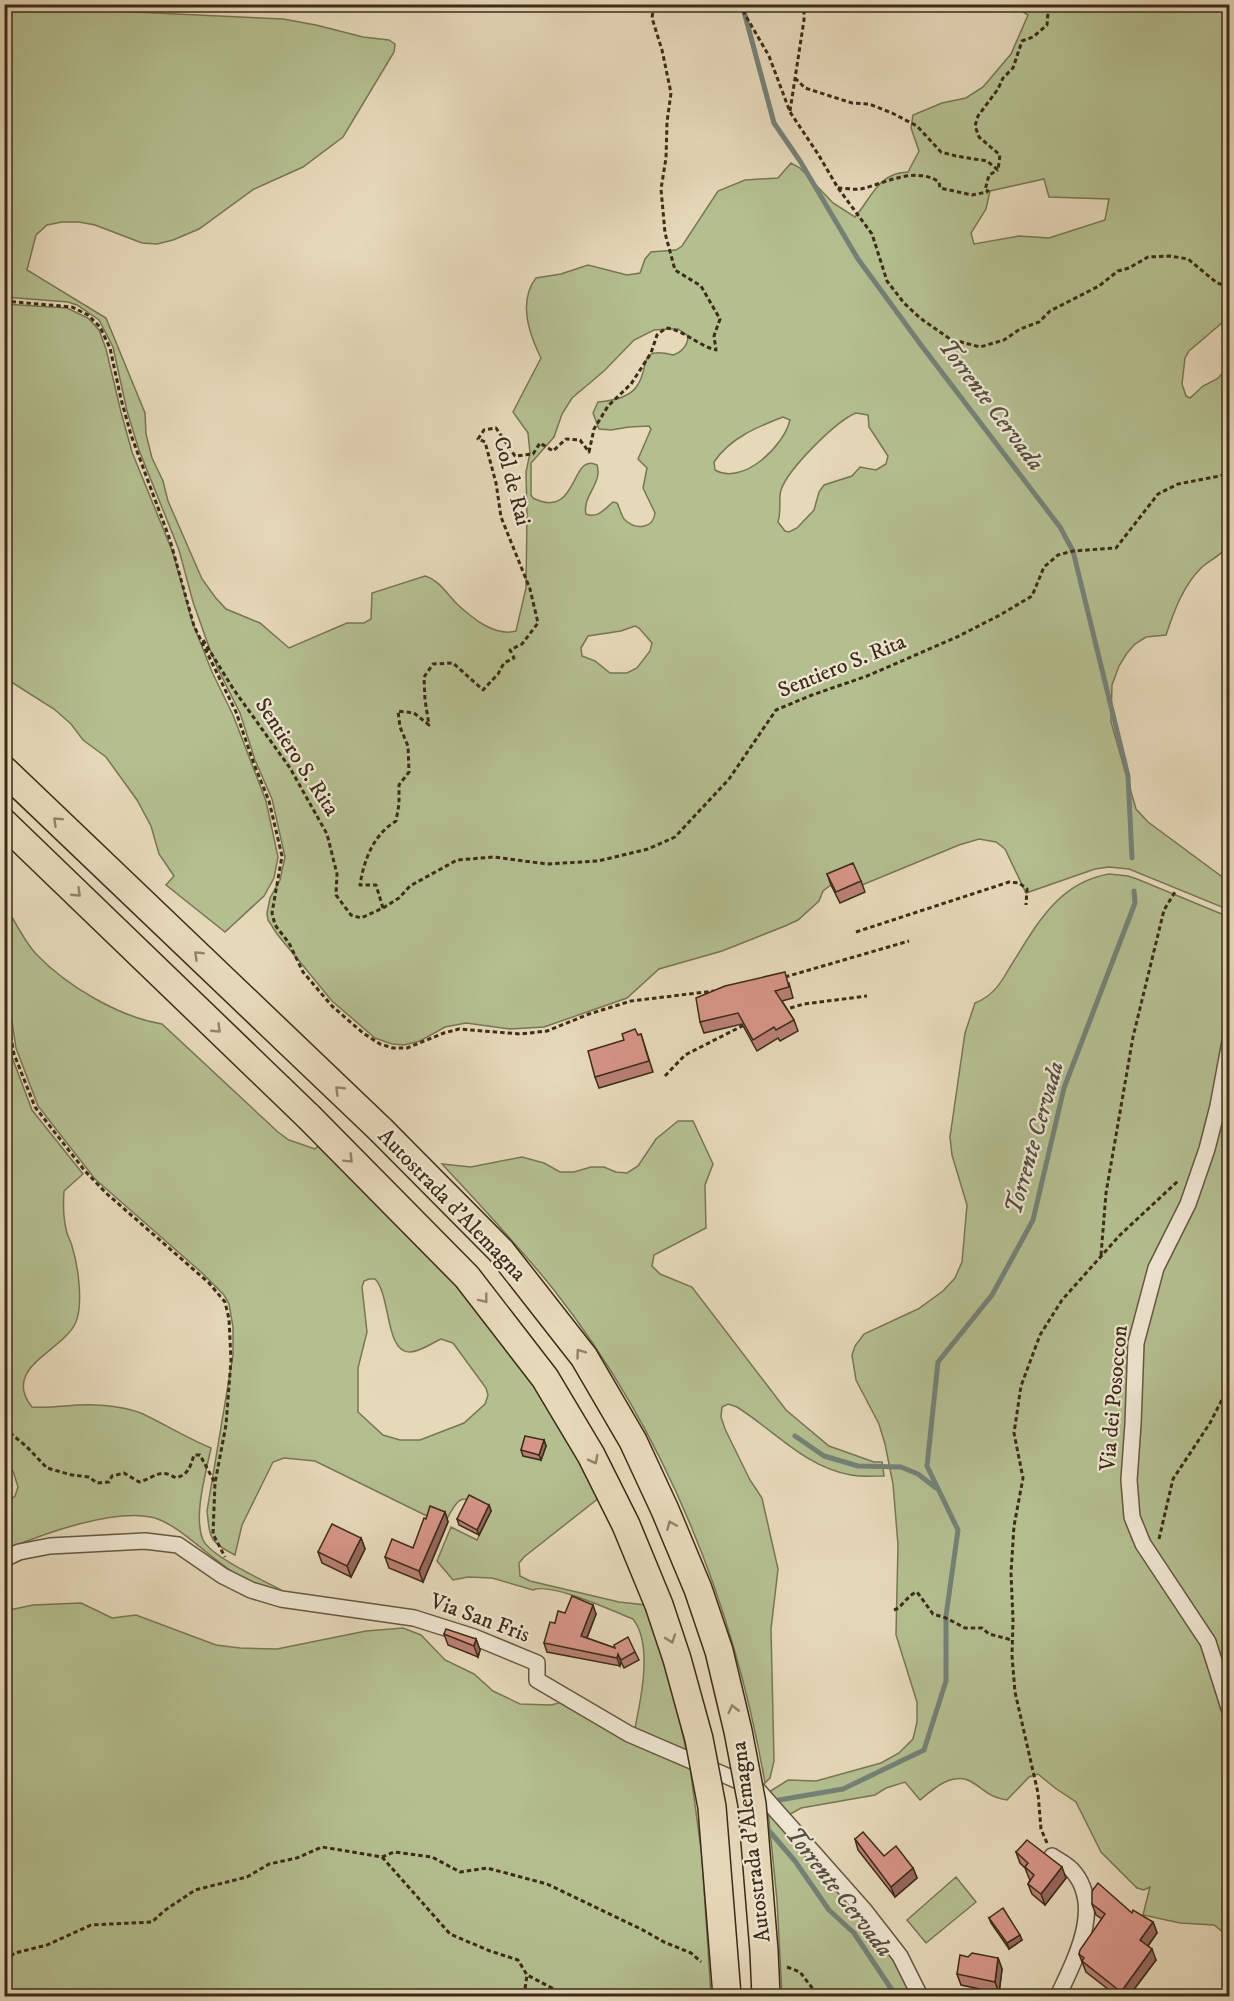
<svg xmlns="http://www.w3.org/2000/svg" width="1234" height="2001" font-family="'IM FELL DW Pica',serif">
<rect width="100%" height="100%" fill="#e6d9ba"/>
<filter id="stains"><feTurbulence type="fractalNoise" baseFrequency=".00333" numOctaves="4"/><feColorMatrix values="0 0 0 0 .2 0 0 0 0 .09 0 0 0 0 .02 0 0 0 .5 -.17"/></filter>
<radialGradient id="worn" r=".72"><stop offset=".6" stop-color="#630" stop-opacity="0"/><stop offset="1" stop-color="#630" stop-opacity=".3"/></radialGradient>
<path fill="#b4bf90" stroke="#787654" stroke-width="1.5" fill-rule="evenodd" d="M77 4 92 10 283 19 316 25 363 37 389 40 395 44 394 52 343 137 303 167 254 189 199 229 173 240 157 244 142 243 95 225 79 222H62L47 225 36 235 27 270 106 318 145 413 146 434 152 458 163 481 168 501 202 579 215 597 226 609 260 623 289 648 347 623H364L371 619 372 593 425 576C439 580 447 594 457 604 472 618 495 637 516 631L526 588 527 516 526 472 530 453 528 433 513 412 541 358C529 334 518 301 536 278L561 274 588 265 627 275 640 273 645 259 651 252 676 250 682 246 718 191 745 180 778 178 791 163 800 168 833 203 855 217C872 197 878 173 908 172L919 151 911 128 913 115 942 103 966 98 983 87 1011 54 1028 15 1012 5H1229V317L1189 351 1185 358 1182 384 1186 396 1190 398 1203 386 1217 379 1229 367V543C1223 555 1211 559 1201 568 1183 586 1174 611 1166 635L1146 637 1135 644 1127 653 1119 666 1112 685 1111 722 1136 809 1148 822 1229 882V910L1129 869 1109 867 1095 869 1026 893 1005 849 996 842 979 839 959 845 862 885H831L823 891 819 901 798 920 785 926 722 951 659 969 627 998 544 1027 510 1029 466 1023 445 1027 420 1041 404 1045 392 1044 375 1038 332 1001 277 934 268 920 267 913 270 898 280 880 285 857 272 799 255 760 240 713 218 669 209 647 193 602 179 550 139 450 127 411 113 347 99 320 77 305 68 302 5 297V5ZM1044 179 1049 197 1109 199 1105 220 1049 238 1019 236 974 244 971 233 986 209 990 191ZM670 329H678L688 336C688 345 682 352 673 355 636 346 651 366 637 386 629 398 611 401 598 402L593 413 599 429 611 430 629 427 649 426 651 429 638 459 647 468 643 488 655 513C653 529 636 530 625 520 621 516 620 508 617 503L613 502C605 509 597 519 586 514 582 496 603 483 597 465 570 451 579 521 533 498L531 495V463L554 437 562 414 572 398 604 371 634 340 654 330ZM856 413 868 415 869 427 888 456 886 464 876 470 860 467 852 476 824 485 819 492 814 510 797 528 789 532 785 531 778 522C782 509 778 499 781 490 788 469 836 421 856 413ZM783 417 790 420C784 446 743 486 715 470L714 462C730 438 757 427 783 417ZM635 626 639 628 652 643 650 651 637 668 627 673H610L595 661 582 656 581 648 588 636 621 631Z
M4 304 67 308 88 318 99 330 106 349 121 412 132 452 173 553 192 621 212 672 233 715 266 801 278 857 274 878 264 896 225 932 166 885 174 876 159 854 151 826 137 800 106 757 83 740 71 724 54 709 5 678Z
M1109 874 1128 876 1137 879 1229 917V1710L1211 1672 1221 1710 1229 1724V1937L1214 1925 1180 1923 1143 1915 1150 1887 1144 1890 1137 1888 1101 1852 1076 1802 1055 1788 1038 1774 1029 1777 1007 1800C986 1796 986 1790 970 1781 952 1772 933 1789 920 1800L905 1782 886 1788 875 1795 801 1808 787 1816 769 1792 788 1780 816 1781 881 1763 899 1753 913 1739 917 1722V1702L896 1635 898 1545 893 1484 885 1444 879 1424 856 1380 852 1355 855 1346 864 1334 918 1309 943 1291 955 1278 962 1262 967 1205 952 1155 950 1137 965 1033 975 1003C993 996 1001 983 1010 967 1036 926 1057 883 1109 874Z
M4 904C14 919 25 943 37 955 67 986 119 1017 162 1024L278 1132 289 1140 315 1149 321 1143 466 1293 536 1386 600 1497 524 1557 519 1563 520 1576 530 1581 619 1602 646 1605 674 1696 687 1754 635 1728C641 1699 653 1644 633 1619 613 1611 551 1582 533 1590L492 1578 468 1577 453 1580 437 1561 451 1527 477 1540 491 1511C464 1497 461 1490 446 1521L433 1519 315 1461 284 1458 273 1462 242 1525 235 1555C209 1542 210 1538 207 1511L233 1355V1327L229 1304 224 1295 201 1272 95 1179 38 1106 16 1048 5 977ZM369 1279H375C391 1295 385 1353 410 1352 420 1352 432 1343 441 1339L453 1343 486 1388 488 1395 485 1404 464 1423 420 1440H400L383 1435 358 1412V1368L367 1332 362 1287 364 1281Z
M4 1023 9 1049 32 1110 83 1174 64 1191C63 1205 63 1219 67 1233 68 1237 71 1241 72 1246 78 1265 84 1306 75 1324 61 1352 1 1368 32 1407 54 1409 75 1403 97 1405 112 1406 130 1408 143 1414 166 1425 187 1438 211 1448 206 1473 193 1516 203 1540 211 1557 267 1582 285 1592 252 1589 230 1571 205 1551 190 1539 173 1524 155 1518 116 1507 43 1534 7 1549L4 1542 5 1505 15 1496 18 1487 13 1471 4 1466Z
M678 1121H693L713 1164 705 1185 706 1228 654 1255 652 1266 660 1274 692 1287 786 1410 829 1446 874 1462H882L884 1476C873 1476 862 1477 851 1475 805 1467 775 1431 737 1407L728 1404 722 1407 721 1417 725 1429 750 1480 762 1498 778 1569 771 1629 774 1761 770 1778 765 1783C734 1605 666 1433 554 1290 519 1246 480 1205 442 1164L471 1167 522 1157 544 1163 560 1172H574L591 1167H604L616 1172 627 1173 638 1166 656 1139Z
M81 1603 112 1618 136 1615 216 1645 240 1648 277 1649 366 1631 403 1628 421 1635 445 1660 474 1674 493 1691 520 1704 551 1705 570 1700 690 1767 702 1857 711 1996H5L4 1611 33 1605Z
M768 1811 786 1834 833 1887 886 1940 914 1996H782L777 1900Z
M956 1877 976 1902 926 1943 907 1920Z"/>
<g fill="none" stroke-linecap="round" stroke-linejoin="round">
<path stroke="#748178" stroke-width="5" d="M742 4 774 123 800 161 858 259 921 345 1060 527 1073 551 1128 776 1132 858
M795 1436 824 1456 858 1466 901 1467 918 1474 936 1488
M779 1800 843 1789 924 1750 946 1681V1616L958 1530 927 1466 938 1362 992 1295 1033 1220 1064 1088 1135 903 1134 891
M764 1825 795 1861 829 1910 854 1933 896 1996"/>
<g stroke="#665740" stroke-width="18">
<path id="minor" d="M1230 1042 1218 1106 1207 1149 1188 1204 1156 1268 1136 1343 1133 1424 1129 1480 1132 1517 1143 1544 1208 1642 1230 1711
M4 1559 19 1552 50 1546 145 1541 178 1545 223 1576 251 1590 281 1599 414 1618 474 1637 537 1663V1680L629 1734 757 1789 865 1911 900 1956 920 1996
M1052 1856C1058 1860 1066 1864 1071 1869 1105 1905 1075 1959 1058 1996"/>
</g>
<g stroke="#3c2c18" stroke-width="30">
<path id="motorway" d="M4 770 381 1130
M4 823 309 1117"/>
</g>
<path stroke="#3c2c18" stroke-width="3" stroke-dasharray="4.5 3" stroke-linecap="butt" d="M739 4 769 56 790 112 818 154 838 188 872 234 887 281 904 303 920 318 950 339 980 347 1004 340 1020 329 1039 322 1050 311 1099 286 1118 271 1129 268 1148 257 1170 256 1188 259 1217 283 1230 287
M795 78 805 88 852 103 869 104 892 113 917 126 941 152 956 156 987 161 998 170 1000 155 979 137 975 126 978 116 998 89 1003 78 1013 68 1022 41 1033 37 1047 25 1048 12 1045 4
M790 111 804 20V4
M838 188C845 188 854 190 861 189 886 183 915 166 939 182L940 188 972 195 987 192 988 191 985 190 989 175 998 170
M4 301 72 307 88 315 100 327 110 348 121 399 131 435 170 540 194 626 236 712 254 764 269 801 282 856 272 913 275 925 289 943 303 972 332 1006 363 1033 380 1044 393 1048H407L444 1033 459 1029 520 1034 547 1031 589 1014 631 1001 714 991
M203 640 234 690 290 768 327 834 337 874 336 895 351 915 361 918 383 908 399 898 410 886 457 860 494 857 547 864 598 861 648 849 675 837 729 779 776 710 812 695 867 676 957 637 1000 615 1032 596 1044 567 1058 555 1073 551 1116 548 1158 494 1178 484 1230 474
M383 908 376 885H360C364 860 373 835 396 821L399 804V785L409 772 408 746 400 727 398 711 414 713 429 725 425 700 424 677 433 664 453 663 483 690 498 674 504 663 514 658 510 650 522 644 538 623 530 589 501 517 496 483 485 442 478 439 484 430 496 428 515 456 533 454 540 443 553 451 566 439 580 440 589 452 594 429 608 406 631 384 651 353 657 335 666 328C684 330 697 345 716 350L714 336 720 319 701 286 675 270 665 233 661 189 666 158 667 122 671 93 662 50 652 18 654 4
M856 932 1009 882 1019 883 1027 889 1026 905
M785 977 909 941
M4 999 14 1054 35 1107 85 1171 106 1193 209 1283 225 1302 229 1319 231 1360 226 1425 215 1483 213 1534 225 1557
M783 1010 804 1004 867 996
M665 1076 685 1055 746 1024
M1101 1255 1106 1193 1133 1037 1164 910 1175 892
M4 1428 26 1446 47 1468 72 1475 89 1477 97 1483 109 1482 112 1476 124 1473 139 1482C156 1477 160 1468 176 1478 189 1474 190 1467 194 1455H200L215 1483
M1159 1539 1173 1479 1210 1423 1230 1384
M894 1610C903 1607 907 1595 917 1592L933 1614 946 1618 965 1628H982L989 1634 1012 1640
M1047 1843 1041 1829 1038 1793 1015 1692 1012 1656 1013 1620 1011 1573 1014 1526 1023 1478 1014 1433 1021 1386 1040 1335 1062 1300 1120 1235 1178 1181
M382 1857 450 1934 490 1951 518 1960 527 1975 552 1988 560 1996
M4 1960 15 1953 47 1945 91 1925 152 1922 164 1911 195 1890 247 1877 269 1864 297 1858 322 1847 382 1857 394 1852 432 1857 460 1872 487 1868 547 1884 641 1929 664 1942 691 1953 701 1962
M787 1967 800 1972 816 1993 822 1996
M524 1996 527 1975"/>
<use href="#minor" stroke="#efe6d2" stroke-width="15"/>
<use href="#motorway" stroke="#e6d9ba" stroke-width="27"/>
<g stroke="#3c2c18" stroke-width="30" stroke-linecap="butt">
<path id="motorway-bridge" d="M309 1117 467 1277 545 1378 591 1455 626 1525 659 1605 677 1659 699 1739 712 1807 727 1996
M381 1130 501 1251 584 1357 633 1441 665 1510 698 1589 719 1651 738 1731 752 1804 764 1951 766 1996"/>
</g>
<use href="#motorway-bridge" stroke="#e6d9ba" stroke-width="27"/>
</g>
<path fill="#b98075" stroke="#3c2c18" stroke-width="1.5" d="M827 874 861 881 865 892 840 903 831 885Z
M789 983 793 998 782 1001 794 1020 798 1031 780 1041 778 1038 757 1051 742 1024 704 1033 700 1022Z
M641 1034 653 1072 599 1088 595 1077 638 1035Z
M544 1440 546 1446 541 1460 523 1456 521 1450Z
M489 1505 491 1511 479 1535 459 1525 457 1519Z
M445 1512 448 1522 423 1582 389 1568 385 1557 413 1548 426 1519Z
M361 1538 365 1549 351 1577 322 1563 318 1552Z
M596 1614 587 1638 615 1648 635 1652 639 1660 624 1668 621 1662 620 1666 547 1652 544 1643 555 1623Z
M444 1634 476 1639 480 1650 478 1657 448 1645Z
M855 1839 884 1856 913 1868 917 1878 895 1897 858 1850Z
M1016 1852 1066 1878 1045 1905 1032 1894 1028 1884 1030 1880 1029 1878 1025 1868 1020 1863Z
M1092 1904 1132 1913 1153 1922 1157 1933 1148 1946 1156 1960 1129 1996H1117L1086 1972 1079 1954 1102 1919 1096 1915Z
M989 1918 1022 1940 1009 1949 991 1923Z
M968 1957 998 1958 1002 1969 999 1993 961 1985 957 1974Z"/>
<path fill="#96685f" stroke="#3c2c18" stroke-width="1.5" d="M544 1440 546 1446 541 1460 539 1455Z
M489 1505 491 1511 479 1535 477 1530Z
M445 1512 448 1522 423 1582 419 1571Z
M361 1538 365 1549 351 1577 347 1566Z
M593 1605 596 1614 584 1645 581 1636Z
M476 1639 480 1650 478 1657 474 1646Z
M618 1654 621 1662 620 1666 617 1658Z
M1062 1867 1066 1878 1045 1905 1041 1894Z
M913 1868 917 1878 895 1897 891 1887Z
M1153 1922 1157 1933 1144 1951 1140 1940Z
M1020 1935 1022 1940 1009 1949 1007 1943Z
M1152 1949 1156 1960 1129 1996H1123L1121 1992Z
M998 1958 1002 1969 999 1993 995 1982Z"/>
<path fill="#d79588" stroke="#3c2c18" stroke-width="1.5" d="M853 863 861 881 836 892 827 874Z
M785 972 789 987 775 991 794 1020 776 1030 774 1027 753 1040 738 1013 700 1022 696 998 725 986Z
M635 1029 638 1035 641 1034 649 1061 595 1077 588 1051 624 1040 622 1034Z
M525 1436 544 1440 539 1455 521 1450Z
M469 1495 489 1505 477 1530 457 1519Z
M430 1506 445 1512 419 1571 385 1557 392 1539 413 1548 424 1518 426 1519Z
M332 1524 361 1538 347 1566 318 1552Z
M572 1596 593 1605 581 1636 615 1648 614 1645 628 1637 635 1652 621 1660 618 1654 617 1658 544 1643 550 1622 555 1623 558 1611 565 1613Z
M446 1629 476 1639 474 1646 444 1634Z
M863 1832 884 1856 896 1846 913 1868 891 1887 855 1839Z
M1027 1840 1062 1867 1041 1894 1028 1884 1034 1875 1025 1867 1028 1863 1016 1852Z
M1098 1883 1132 1913 1133 1910 1153 1922 1140 1940 1152 1949 1121 1992 1082 1961 1084 1958 1079 1954 1080 1950 1105 1914 1092 1904V1891Z
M1003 1908 1020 1935 1007 1943 989 1918Z
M972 1953 998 1958 995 1982 957 1974 960 1955 968 1957Z"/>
<defs><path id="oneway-chevron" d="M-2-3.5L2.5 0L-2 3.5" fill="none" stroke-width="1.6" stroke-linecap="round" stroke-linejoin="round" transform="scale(1.5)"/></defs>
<g stroke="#918269">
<use href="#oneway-chevron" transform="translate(57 821) rotate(-136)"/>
<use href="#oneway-chevron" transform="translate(77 893) rotate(44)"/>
<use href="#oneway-chevron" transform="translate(198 955) rotate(-136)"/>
<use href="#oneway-chevron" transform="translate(217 1029) rotate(44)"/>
<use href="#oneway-chevron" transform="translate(339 1090) rotate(-136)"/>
<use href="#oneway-chevron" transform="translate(349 1159) rotate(45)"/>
<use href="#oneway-chevron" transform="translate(484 1299) rotate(52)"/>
<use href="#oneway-chevron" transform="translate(580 1353) rotate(-126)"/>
<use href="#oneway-chevron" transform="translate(594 1460) rotate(63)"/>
<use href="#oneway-chevron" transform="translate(671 1525) rotate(-113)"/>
<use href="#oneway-chevron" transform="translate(671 1639) rotate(71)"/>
<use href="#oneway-chevron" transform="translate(733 1709) rotate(-103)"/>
</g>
<g text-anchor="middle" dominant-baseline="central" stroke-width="4.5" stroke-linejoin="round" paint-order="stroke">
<g font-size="22" fill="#3c2c18" stroke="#efe6d2">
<text transform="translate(512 481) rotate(75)">Col de Rai</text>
<text transform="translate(842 666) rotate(-22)">Sentiero S. Rita</text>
<text transform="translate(297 757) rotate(57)">Sentiero S. Rita</text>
<text transform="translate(452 1205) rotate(46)">Autostrada d'Alemagna</text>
<text transform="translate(1114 1398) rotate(-85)">Via dei Posoccon</text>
<text transform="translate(480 1618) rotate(20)">Via San Fris</text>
<text transform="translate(751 1842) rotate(-97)">Autostrada d'Alemagna</text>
</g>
<g font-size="24" font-style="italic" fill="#534f40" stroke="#efe6d2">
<text transform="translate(991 405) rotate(53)">Torrente Cervada</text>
<text transform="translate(1035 1138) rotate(-74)">Torrente Cervada</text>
<text transform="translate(839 1892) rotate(52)">Torrente Cervada</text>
</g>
</g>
<rect width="1234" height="2001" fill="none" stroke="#e6d9ba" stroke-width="24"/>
<rect x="6" y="6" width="1222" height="1989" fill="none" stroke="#3c2c18" stroke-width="3"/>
<rect x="12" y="12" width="1210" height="1977" fill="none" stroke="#3c2c18" stroke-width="1.5"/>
<rect width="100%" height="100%" filter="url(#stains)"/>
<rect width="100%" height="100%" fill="url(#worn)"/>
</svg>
